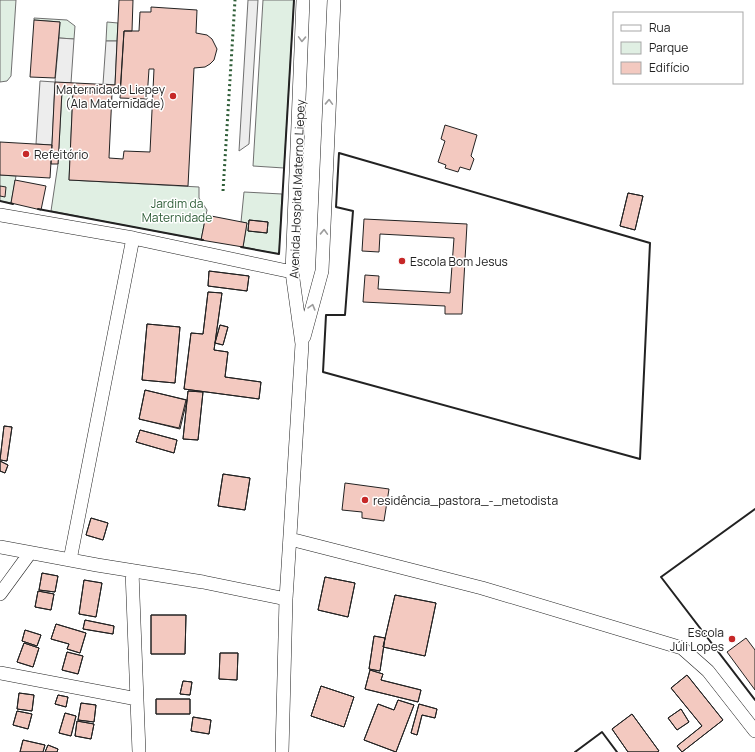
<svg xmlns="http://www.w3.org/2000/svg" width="755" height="752" font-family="Manrope,sans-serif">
<rect width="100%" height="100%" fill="#fff"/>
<path fill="#e0efe3" stroke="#6f6f6f" d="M0 0H16L11 76 7 81 0 82Z
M263 0H294L284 168 253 166Z
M34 18 67 20 75 26 74 39 59 38 60 22 34 20Z
M107 22 118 23 117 41H106Z
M62 91H73L69 180 199 187V198L207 210 201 240 51 211 58 164Z
M0 175 16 176 11 203 0 201Z
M244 192 282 194 279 254 243 247 247 223 241 222Z"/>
<path fill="#ededed" stroke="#6f6f6f" d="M248 0H258L249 144 239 151Z
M59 38 74 39 71 83H55L52 145 36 144 40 81 55 82Z
M106 41H117L115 85 103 84Z"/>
<path fill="#f3c9c0" stroke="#222" d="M119 0H133L132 31H124L120 93 62 91 58 164H51L55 82 115 85Z
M151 7 197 10 196 33 207 35 212 39 217 49 214 60 210 64 205 67 194 68 188 186 69 180 73 91 112 93 109 158 123 159 124 151 150 152 154 69H149L147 99 120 98 124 31H139L140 12H151Z
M34 20 60 22 55 78 30 77Z
M445 125 477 135 471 156 474 159 470 170 460 167 458 172 445 168 446 165 438 162 445 141 441 139Z
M0 142 52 145 50 178 0 175Z
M15 180 46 186 41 210 11 203Z
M0 186 6 187 5 197 0 196Z
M628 193 643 196 635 230 620 226Z
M628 193 643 196 635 230 620 226Z
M206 215 247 223 243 247 201 240Z
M364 219 467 224 462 314H445V306L363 302 365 275 379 276 378 289 450 293 454 238 380 234 379 252 362 251Z
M249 220 268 222 267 233 248 231Z
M249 220 268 222 267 233 248 231Z
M209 271 249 276 247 291 208 286Z
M209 271 249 276 247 291 208 286Z
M208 292 222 293 214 350 228 352 225 377 261 382 259 399 184 389 191 333 203 334Z
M208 292 222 293 214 350 228 352 225 377 261 382 259 399 184 389 191 333 203 334Z
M147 324 180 327 175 383 142 380Z
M147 324 180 327 175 383 142 380Z
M220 325 228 327 223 345 215 343Z
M220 325 228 327 223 345 215 343Z
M145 390 186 400 179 428 139 419Z
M145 390 187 400 180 429 139 419Z
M188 391 203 392 198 440 183 439Z
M188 391 203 392 198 440 183 439Z
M4 426 12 427 7 461 0 460Z
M4 426 12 427 7 461 0 460Z
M140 430 177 440 174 453 136 442Z
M140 430 177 440 174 453 136 442Z
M0 461 8 465 5 473 0 471Z
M0 461 8 465 5 473 0 471Z
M223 474 250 478 245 510 218 506Z
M223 474 250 478 245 510 218 506Z
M345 483 389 489 384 521 362 518V512L342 510Z
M91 518 108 523 103 540 86 535Z
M91 518 108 523 103 540 86 535Z
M42 573 58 576 55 592 39 590Z
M42 573 58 576 55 592 39 590Z
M325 577 355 583 348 617 318 610Z
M325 577 355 583 348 617 318 610Z
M84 580 102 583 96 617 79 614Z
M84 580 102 583 96 617 79 614Z
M38 591 54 594 51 610 35 607Z
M38 591 54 594 51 610 35 607Z
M395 595 436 603 425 656 383 647Z
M395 595 436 603 425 656 383 647Z
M151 615H186L185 654H151Z
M151 615H186L185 654H151Z
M85 620 114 626 113 634 83 629Z
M85 620 114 626 113 634 83 629Z
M56 624 86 633 80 653 67 649 69 644 51 639Z
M56 624 86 633 80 653 67 649 69 644 51 639Z
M25 630 41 635 37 646 22 641Z
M25 630 41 635 37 646 22 641Z
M374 636 385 638 380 671 369 669Z
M374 636 385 638 380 671 369 669Z
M746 638 755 650V690L727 652Z
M24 643 39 648 33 667 17 662Z
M24 643 39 648 33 667 17 662Z
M67 652 83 656 78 674 62 670Z
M67 652 83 656 78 674 62 670Z
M220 653H238L237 680 219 679Z
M220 653H238L237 680 219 679Z
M370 670 383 674 381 680 421 690 418 702 365 689Z
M370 670 383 674 381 680 421 690 418 702 365 689Z
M687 675 723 720 682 752 677 746 702 726 671 688Z
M687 675 723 720 682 752 677 746 702 726 671 688Z
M183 681 192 682 190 695 180 694Z
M183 681 192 682 190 695 180 694Z
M321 686 354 697 344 727 311 716Z
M321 686 354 697 344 727 311 716Z
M19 693 34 695 32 711 17 709Z
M19 693 34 695 32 711 17 709Z
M58 695 68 697 66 707 55 704Z
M58 695 68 697 66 707 55 704Z
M156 699H190V714H156Z
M156 699H190V714H156Z
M398 700 414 705 396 752 364 740 378 704 394 710Z
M398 700 414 705 396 752 364 740 378 704 394 710Z
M81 703 96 705 94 722 78 720Z
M81 703 96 705 94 722 78 720Z
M419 704 437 709 435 718 422 715 417 735 411 733Z
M419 704 437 709 435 718 422 715 417 735 411 733Z
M681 709 689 722 677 730 668 718Z
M681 709 689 722 677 730 668 718Z
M17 711 32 714 28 729 13 725Z
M17 711 32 714 28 729 13 725Z
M65 713 76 716 71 736 59 733Z
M65 713 76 716 71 736 59 733Z
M632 714 659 751 657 752H628L612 729Z
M632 714 659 751 657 752H628L612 729Z
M193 717 211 720 209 734 191 731Z
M193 717 211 720 209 734 191 731Z
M77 721 94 724 91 739 75 736Z
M77 721 94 724 91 739 75 736Z
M23 740 45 745 43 752H20Z
M23 740 45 745 43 752H20Z
M48 745 58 749 57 752H45Z
M48 745 58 749 57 752H45Z"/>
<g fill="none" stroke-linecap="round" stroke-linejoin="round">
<g stroke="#222" stroke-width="14">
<path id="street" d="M0 215 133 238
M304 337 322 271 334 0
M290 539 482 588 682 648 708 671 755 731
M0 547 97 565 203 582 286 599
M70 560 133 238 292 272
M132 571 139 752
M0 594 30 553
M0 673 137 699
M282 752 286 599 302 344 292 272 303 0"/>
</g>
<use href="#street" stroke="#fff" stroke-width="13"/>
<path stroke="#2f5e38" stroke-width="3" stroke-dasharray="2 3" stroke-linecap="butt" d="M223 191 235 0"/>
<path stroke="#222" stroke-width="2" d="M339 153 650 243 640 459 323 372 326 315H345L353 211 336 207Z
M0 201 13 204
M38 209 203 240
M241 247 279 254 294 0
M755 509 661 577 755 700
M575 752 602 732 617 752"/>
</g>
<defs><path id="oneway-chevron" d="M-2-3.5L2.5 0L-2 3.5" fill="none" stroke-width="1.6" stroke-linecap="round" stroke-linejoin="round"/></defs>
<g stroke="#9c9c9c">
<use href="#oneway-chevron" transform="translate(302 39) rotate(92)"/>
<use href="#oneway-chevron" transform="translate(329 102) rotate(-88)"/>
<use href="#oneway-chevron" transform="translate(324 232) rotate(-88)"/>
<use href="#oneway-chevron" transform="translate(312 307) rotate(-74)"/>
</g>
<g fill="#c62828" stroke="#fff" stroke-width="1.5">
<circle cx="173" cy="96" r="4"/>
<circle cx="26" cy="154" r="4"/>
<circle cx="402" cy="261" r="4"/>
<circle cx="365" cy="500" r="4"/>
<circle cx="732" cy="639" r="4"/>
</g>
<g text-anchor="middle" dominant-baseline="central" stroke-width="3" stroke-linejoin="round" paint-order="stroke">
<g font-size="12" fill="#222" stroke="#fff" text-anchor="start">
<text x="165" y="89" text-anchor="end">Maternidade Liepey<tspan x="165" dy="14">(Ala Maternidade)</tspan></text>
<text x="34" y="154">Refeitório</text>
<text x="410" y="261">Escola Bom Jesus</text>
<text x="373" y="500">residência_pastora_-_metodista</text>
<text x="724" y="632" text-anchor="end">Escola<tspan x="724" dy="14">Júli Lopes</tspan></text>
</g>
<g font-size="12" fill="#222" stroke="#fff">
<text transform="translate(297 189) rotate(-88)">Avenida Hospital Materno Liepey</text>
</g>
<g font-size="12" fill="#2f5e38" stroke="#fff">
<text x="177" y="203">Jardim da<tspan x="177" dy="14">Maternidade</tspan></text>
</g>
</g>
<rect x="613" y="12" width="130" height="72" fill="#ffffff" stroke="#a7a7a7"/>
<rect x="621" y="25" width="20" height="6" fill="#ffffff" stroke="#a7a7a7"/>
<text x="649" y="32" font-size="12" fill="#222222">Rua</text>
<rect x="621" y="42" width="20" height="12" fill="#e0efe3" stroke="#a7a7a7"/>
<text x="649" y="52" font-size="12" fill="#222222">Parque</text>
<rect x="621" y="62" width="20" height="12" fill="#f3c9c0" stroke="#a7a7a7"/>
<text x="649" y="72" font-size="12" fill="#222222">Edifício</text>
</svg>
